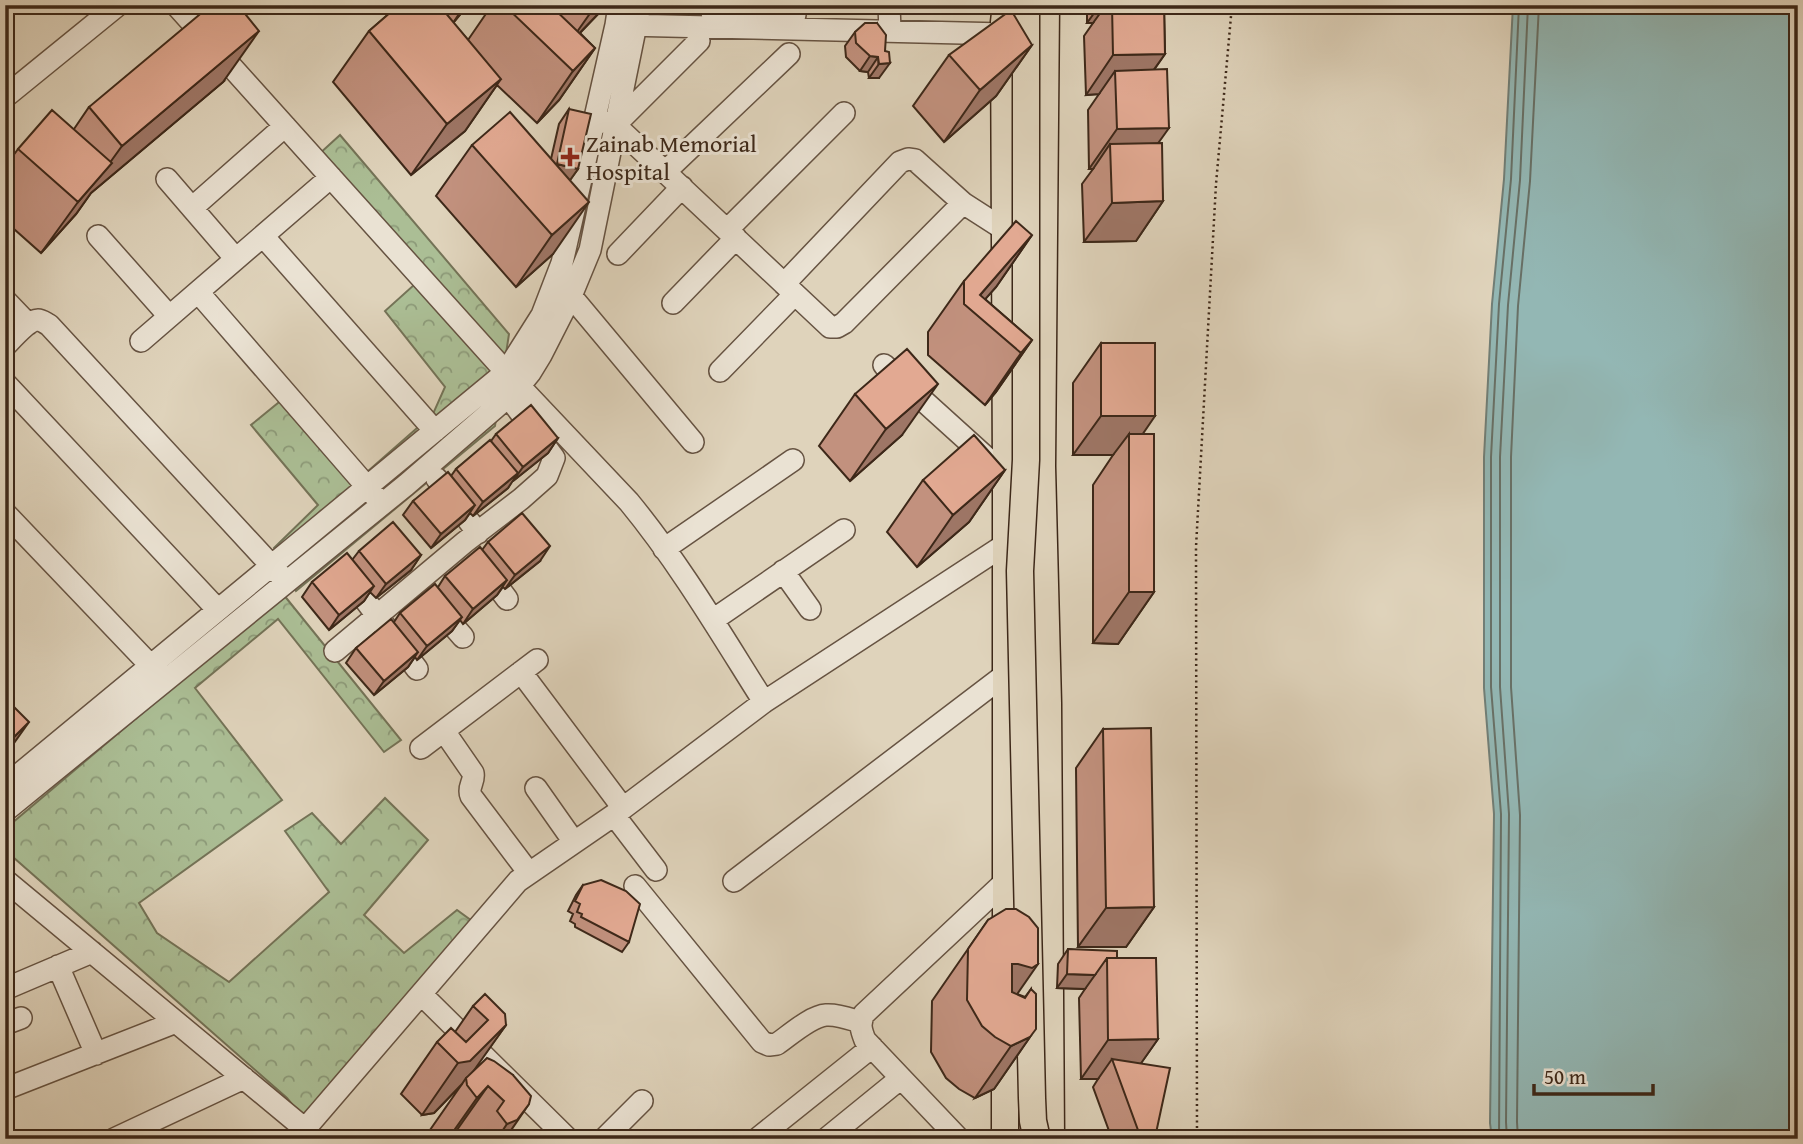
<svg xmlns="http://www.w3.org/2000/svg" width="1803" height="1144" font-family="'Gentium Book Plus',serif">
<defs>
<pattern id="forest-crowns" width="20" height="18" patternUnits="userSpaceOnUse" patternTransform="scale(1.75)"><rect width="20" height="18" fill="#abbe95"/><path d="M2 6a3 3 0 1 1 6 0M12 15a3 3 0 1 1 6 0" fill="none" stroke="#8c9a79"/></pattern>
</defs>
<rect width="100%" height="100%" fill="#dfd3bb"/>
<filter id="stains"><feTurbulence type="fractalNoise" baseFrequency=".00286" numOctaves="4"/><feColorMatrix values="0 0 0 0 .2 0 0 0 0 .09 0 0 0 0 .02 0 0 0 .5 -.17"/></filter>
<radialGradient id="worn" r=".72"><stop offset=".6" stop-color="#630" stop-opacity="0"/><stop offset="1" stop-color="#630" stop-opacity=".3"/></radialGradient>
<path fill="url(#forest-crowns)" stroke="#747357" stroke-width="2" d="M340 135 509 334 495 426 296 591 274 548 318 505 251 425 294 390 367 472 433 414 445 387 385 311 424 276 318 155Z
M283 594 401 740 384 752 278 619 195 688 282 800 139 903 157 933 229 982 329 892 285 831 312 813 341 844 385 798 428 840 364 915 404 953 457 910 472 921 304 1119 287 1098 5 850V829Z"/>
<path fill="#93b7b4" stroke="#717e76" stroke-width="2" d="M1513 5H1798V1139H1492L1490 1123 1494 814 1484 688V457L1492 304 1504 179Z"/>
<g fill="none" stroke-linecap="round" stroke-linejoin="round">
<path stroke="#687066" stroke-width="2" d="M1499 1139 1501 814 1491 687V457L1499 304 1511 179 1519 5
M1507 1139 1506 1122 1509 814 1500 687V457L1508 305 1520 180 1528 5
M1518 1139 1517 1122 1520 815 1511 687V457L1518 306 1530 181 1539 5"/>
<g stroke="#665342" stroke-width="24">
<path id="minor" d="M176 5 506 372 629 502C680 564 721 634 764 702
M889 5 890 31
M712 13 795 15
M625 25 1004 34
M5 97 118 5
M604 122 615 125 830 327H837L844 323 963 203 1005 230
M615 125 699 41
M665 172 789 54
M167 179 236 259
M192 208 285 126
M727 230 844 113
M98 236 169 316
M263 236 435 431
M618 254 682 187
M784 284 900 162 908 159 915 160 963 203
M198 292 375 496
M571 296 693 442
M5 300 28 324
M673 303 736 238
M141 341 331 177
M5 346C12 339 28 320 38 320 42 320 45 323 49 325L281 576
M884 365 989 460
M720 371 795 294
M5 383 218 610
M437 479 478 533
M5 513 151 666
M664 549 793 460
M483 567 507 599
M783 571 810 609
M348 577 417 669
M436 606 463 637
M713 620 844 530
M335 651 465 542 521 499 547 476 554 458 508 396
M521 672 623 808
M444 731 473 773C475 782 467 787 471 796L529 873
M421 748 537 660
M5 786 506 372 542 315 562 263 616 25 619 5
M536 788 574 842
M5 811 406 485 517 389 530 373 541 355 571 296 590 250 640 5
M614 815 656 870
M5 880 305 1129 313 1139
M734 881 1006 674
M635 886 762 1042 769 1045 777 1044C790 1035 811 1016 826 1015 838 1014 850 1019 860 1022
M58 966 96 1054
M5 989 92 952
M421 994 568 1139
M5 1024 21 1018
M5 1089 176 1022
M305 1129 518 881 614 815 764 702 1006 544
M114 1139 244 1078
M604 1139 642 1101
M757 1139 872 1047
M826 1139 901 1078
M959 1139 865 1040C861 1030 859 1024 864 1014L1006 881"/>
</g>
<g stroke="#3d2819" stroke-width="29">
<path id="major" d="M1046 5 1042 466 1048 703 1051 1139
M1006 945V475L1004 22 1006 5
M1005 1139V1039"/>
</g>
<path stroke="#3d2819" stroke-width="2.5" stroke-dasharray="2 3.5" stroke-linecap="butt" d="M1197 1139 1196 547 1216 184 1232 5"/>
<use href="#minor" stroke="#eae2d3" stroke-width="21"/>
<use href="#major" stroke="#dfd3bb" stroke-width="26"/>
<g stroke="#3d2819" stroke-width="29" stroke-linecap="butt">
<path id="major-bridge" d="M1026 8V460L1020 571 1032 1098 1033 1121 1037 1139"/>
</g>
<use href="#major-bridge" stroke="#dfd3bb" stroke-width="26"/>
</g>
<path fill="#c2917e" stroke="#3d2819" stroke-width="2" d="M399 5H468L453 23 468 40 492 5H604L598 14 580 33 595 48 559 100 537 123 497 85 465 131 411 175 333 82 369 31Z
M1087 5H1164L1165 54 1154 70 1163 201 1136 241 1084 242 1082 184 1093 169H1089L1088 110 1099 94 1086 95 1084 36 1093 23H1087Z
M877 23 879 78H869L868 72 860 71 846 57 845 46 855 32Z
M1032 45 996 96 944 142 913 106 949 55Z
M223 82 91 193 76 214 41 253 5 221V167L18 149 74 129 89 107Z
M569 109 578 169 570 180 553 254 516 287 436 196 472 145 551 159 559 124Z
M1032 235 996 287 985 299 1032 340 996 392 985 405 928 355V332L964 281Z
M1101 343 1143 434 1154 592 1118 644 1093 643V485L1113 455H1073V383Z
M855 394 902 435 850 481 819 446Z
M496 434 558 438 548 453 513 481H512L508 488 473 516 470 513 465 520 431 548 403 515 413 501 451 476 456 469 491 441Z
M1005 470 969 522 917 567 887 532 923 480Z
M488 542 540 561 505 589 503 587 497 595 463 624 460 620 452 631 417 660 415 657 408 667 374 695 346 663 356 648 394 622 400 613 438 587 445 576 482 550Z
M359 551 421 555 411 570 376 598 370 592 364 601 329 630 302 597 312 582 352 560Z
M1103 729 1154 907 1126 947H1078L1076 768Z
M583 885 629 942 622 952 575 927V924L570 921 573 914 568 911 576 895Z
M988 920 1017 994 1025 997 1031 989 1030 1037 994 1089 975 1098 959 1089 946 1078 931 1052 932 1001Z
M1068 949 1117 958 1158 1039 1141 1063 1152 1139H1112L1093 1087 1098 1079H1081L1079 998 1085 989 1057 988 1058 964Z
M473 1006 506 1025 472 1072 513 1075 505 1139H454L452 1137 451 1139H433L431 1137 430 1130 462 1084 434 1113 422 1115 401 1094 437 1042 455 1032Z"/>
<path fill="#9e7666" stroke="#3d2819" stroke-width="2" d="M465 5H468L453 23Z
M596 5H604L598 14 567 46Z
M1100 5H1106L1093 23H1087Z
M259 31 223 82 91 193 76 214 41 253 78 202 101 175 122 146Z
M1032 45 996 96 944 142 980 90Z
M595 48 559 100 537 123 573 71Z
M1165 54 1137 93 1115 71 1099 94 1086 95 1113 55Z
M870 56 878 57 868 72 860 71Z
M890 63 879 78H869L879 64Z
M501 79 465 131 411 175 447 124Z
M1169 128 1141 167 1110 144 1093 169H1089L1117 129Z
M557 164 578 169 568 183 547 178Z
M1163 201 1136 241 1084 242 1112 203Z
M589 202 553 254 516 287 552 235Z
M1032 235 996 287 974 312 980 295Z
M1032 340 996 392 985 405 1021 353Z
M938 384 902 435 850 481 886 429Z
M1101 416H1155L1129 454V434L1113 455H1073Z
M558 438 548 453 513 481 523 467Z
M1005 470 969 522 917 567 953 515Z
M518 473 508 488 473 516 483 502Z
M475 505 465 520 431 548 441 534Z
M550 546 540 561 505 589 515 575Z
M421 555 411 570 376 598 386 584Z
M507 580 497 595 463 624 473 609Z
M374 586 364 601 329 630 339 615Z
M1129 592H1154L1118 644 1093 643Z
M462 617 452 631 417 660 427 646Z
M418 652 408 667 374 695 384 681Z
M29 722 9 750 5 754V746Z
M1154 907 1126 947H1078L1106 908Z
M1012 964H1038L1002 1016Z
M1067 974 1095 975 1085 989 1057 988Z
M506 1025 470 1076 466 1078 462 1084 434 1113 422 1115 458 1063Z
M1030 1037 994 1089 975 1098 1011 1046Z
M1158 1039 1130 1079 1112 1059 1098 1079H1081L1108 1040Z
M488 1086 452 1137 451 1139H448L477 1098Z
M529 1104 505 1139H497L507 1124Z
M1138 1130 1156 1133 1152 1139H1132Z"/>
<path fill="#e2a992" stroke="#3d2819" stroke-width="2" d="M211 5H238L259 31 122 146 89 107Z
M399 5H439L501 79 447 124 369 31Z
M504 5H550L595 48 573 71Z
M1112 5H1164L1165 54 1113 55Z
M1011 10 1032 45 980 90 949 55Z
M865 23H877L886 35 885 51 889 52 890 63 879 64 878 57 870 56 856 43 855 32Z
M1167 69 1169 128 1117 129 1115 71Z
M569 109 591 114 578 169 557 164Z
M52 110 112 163 78 202 18 149Z
M510 112 589 202 552 235 472 145Z
M1162 143 1163 201 1112 203 1110 144Z
M1016 221 1032 235 980 295 1032 340 1021 353 964 304V281Z
M1101 343H1155V416H1101Z
M907 349 938 384 886 429 855 394Z
M531 405 558 438 523 467 496 434Z
M1129 434H1154V592H1129Z
M974 435 1005 470 953 515 923 480Z
M490 440 518 473 483 502 456 469Z
M448 472 475 505 441 534 413 501Z
M522 513 550 546 515 575 488 542Z
M393 522 421 555 386 584 359 551Z
M480 547 507 580 473 609 445 576Z
M347 553 374 586 339 615 312 582Z
M435 584 462 617 427 646 400 613Z
M391 619 418 652 384 681 356 648Z
M5 698 29 722 5 746Z
M1151 728 1154 907 1106 908 1103 729Z
M601 880 626 891 640 904 629 942 581 917 582 914 577 912 580 904 575 901 583 885Z
M1006 909H1016L1029 917 1038 928V964L1032 968 1018 964H1012V992L1025 998 1031 989 1036 994V1029L1030 1037 1011 1046 995 1037 982 1026 967 1000 968 949 988 920Z
M1068 949 1117 951V958H1107L1095 975 1067 974Z
M1107 958H1156L1158 1039 1108 1040Z
M485 994 505 1014 506 1025 470 1061 458 1063 437 1042 451 1028 466 1042 488 1020 473 1006Z
M487 1058 494 1061 513 1075 531 1096 529 1104 517 1120 507 1124 497 1111 504 1101 488 1086 477 1098 467 1085 466 1078Z
M1112 1059 1170 1068 1156 1133 1138 1130Z"/>
<path fill="#8f2418" stroke="#eae2d3" stroke-width="2.5" d="M566.5 146.5h7v7h7v7h-7v7h-7v-7h-7v-7h7z"/>
<g text-anchor="middle" dominant-baseline="central" stroke-width="6" stroke-linejoin="round" paint-order="stroke">
<g font-size="24" fill="#3d2819" stroke="#eae2d3" text-anchor="start">
<text x="586" y="143">Zainab Memorial<tspan x="586" dy="28">Hospital</tspan></text>
</g>
</g>
<rect width="1803" height="1144" fill="none" stroke="#dfd3bb" stroke-width="28"/>
<rect x="7" y="7" width="1789" height="1130" fill="none" stroke="#3d2819" stroke-width="3.5"/>
<rect x="14" y="14" width="1775" height="1116" fill="none" stroke="#3d2819" stroke-width="2"/>
<path d="M1534 1084v10h119v-10" fill="none" stroke="#3d2819" stroke-width="3.5"/>
<text x="1544" y="1084" font-size="21" fill="#3d2819" stroke="#eae2d3" stroke-width="5" paint-order="stroke">50 m</text>
<rect width="100%" height="100%" filter="url(#stains)"/>
<rect width="100%" height="100%" fill="url(#worn)"/>
</svg>
